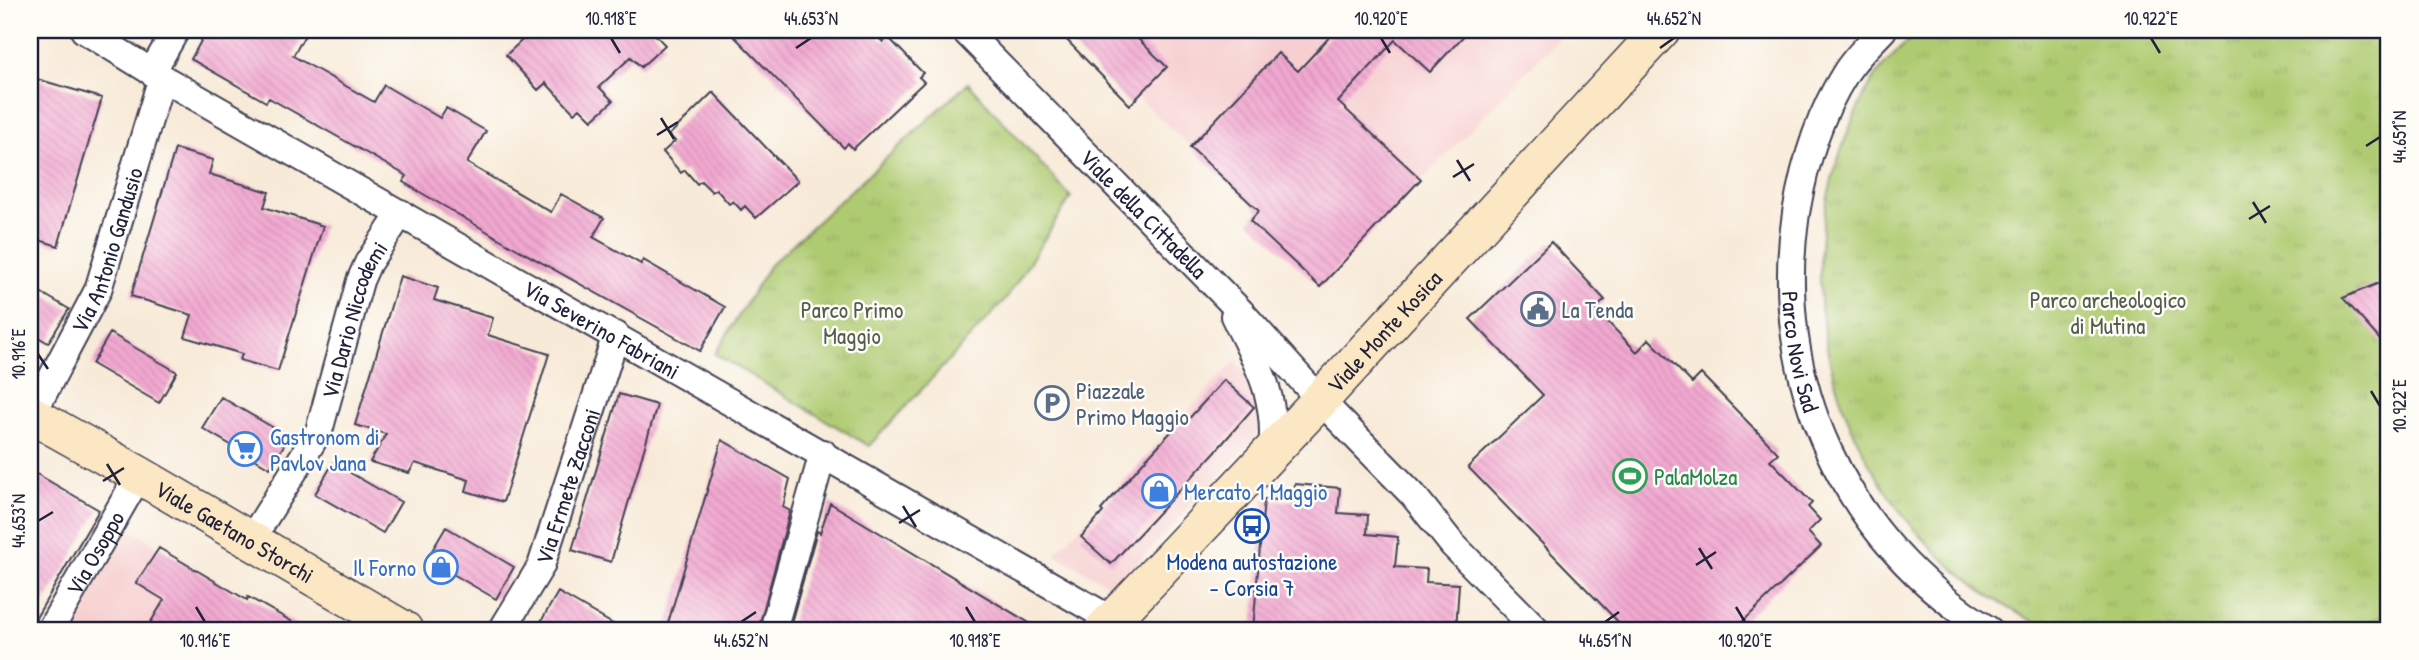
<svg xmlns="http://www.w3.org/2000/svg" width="2419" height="660" font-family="'Patrick Hand',sans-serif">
<defs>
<pattern id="grass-tufts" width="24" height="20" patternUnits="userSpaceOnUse" patternTransform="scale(1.75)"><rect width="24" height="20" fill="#afcb71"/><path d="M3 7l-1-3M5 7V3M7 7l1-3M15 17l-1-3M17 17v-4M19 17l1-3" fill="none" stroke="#96ae63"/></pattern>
<pattern id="building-back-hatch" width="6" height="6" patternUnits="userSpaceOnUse" patternTransform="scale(1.75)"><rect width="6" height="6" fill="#f2a8d0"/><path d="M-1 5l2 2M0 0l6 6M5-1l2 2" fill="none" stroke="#cf90b4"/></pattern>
</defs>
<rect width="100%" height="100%" fill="#fdfcf7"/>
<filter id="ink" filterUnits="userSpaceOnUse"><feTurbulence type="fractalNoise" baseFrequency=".0143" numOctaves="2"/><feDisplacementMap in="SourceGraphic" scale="14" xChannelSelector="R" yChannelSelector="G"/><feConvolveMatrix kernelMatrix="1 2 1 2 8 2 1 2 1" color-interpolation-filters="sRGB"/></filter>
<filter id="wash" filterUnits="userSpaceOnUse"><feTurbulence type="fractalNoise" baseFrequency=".00686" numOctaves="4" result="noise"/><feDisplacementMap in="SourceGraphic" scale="28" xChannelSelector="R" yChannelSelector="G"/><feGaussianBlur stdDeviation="1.57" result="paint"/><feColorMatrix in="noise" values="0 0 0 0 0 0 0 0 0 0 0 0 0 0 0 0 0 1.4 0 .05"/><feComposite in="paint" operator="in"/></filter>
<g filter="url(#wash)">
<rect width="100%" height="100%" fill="#f8ead8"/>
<path fill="#f7cfd0" d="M1129 30H1566L1320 287 1250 221 1259 210 1137 97 1166 67Z
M1235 361 1251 378 1264 428 1114 588 1055 554Z
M128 528 238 595V597L246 602 248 597 307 630H71Z"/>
<path fill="url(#grass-tufts)" stroke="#687656" stroke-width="2" d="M1919 30H2389V613L2353 630H2053C1876 557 1781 351 1835 169 1845 137 1857 104 1876 76 1887 59 1905 45 1919 30Z
M968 83 1071 197 1007 298 869 446 715 354 770 265Z"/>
<g id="blocks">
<path fill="url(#building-back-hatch)" d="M207 30H308L293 56 374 102 384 85 440 118 446 108 486 131 467 163 551 212 561 194 604 218 593 237 641 264 643 260 725 307 700 351 510 245 403 182 407 176 269 98 266 102 191 59Z
M533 30H651L665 45 641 67 631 57 599 87 613 101 592 120 580 108 574 113 546 83 538 90 506 55Z
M728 30H871L883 42 888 37 923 73 919 77 924 82 853 149 848 143 844 148Z
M1057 30H1129L1167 67 1130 105Z
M1336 30H1469L1430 72 1395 40 1338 102 1421 179 1320 287 1250 221 1259 211 1190 147 1278 53 1298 71Z
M30 77 102 98 58 246 30 237Z
M713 92 798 181 756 218 745 206 741 210 733 201 729 204 716 189 712 192 701 181 697 184 685 170 681 173 663 152 675 141 669 135Z
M175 149 213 160 209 174 269 192 264 207 323 226 278 371 240 360 242 354 185 337 192 315 131 296Z
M1551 242 1605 300 1595 309 1637 352 1649 339 1692 383 1701 374 1778 453 1770 460 1812 503 1808 507 1820 520 1808 532 1821 546 1734 630H1626L1468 467 1543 395 1470 319Z
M400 276 438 288 434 300 493 318 488 335 549 354 503 502 466 491 469 480 415 463 409 473 370 462 386 434 355 425Z
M2379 283 2389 294V350L2343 298Z
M30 286 69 309 48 343 30 332Z
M110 333 177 372 159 403 92 364Z
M1224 380 1254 407 1215 452 1111 564 1081 537 1103 512 1101 510 1146 459 1181 421 1184 424Z
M619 394 657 405 611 562 572 550Z
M221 397 289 437 270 468 202 428Z
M722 440 790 479 783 507 790 511 758 630H666Z
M333 463 401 502 383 533 315 494Z
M30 470 99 510 30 628Z
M1295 484 1340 488 1338 513 1368 515 1367 534 1398 537 1395 567 1427 569 1426 582 1459 584 1456 630H1253L1264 499 1293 501Z
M830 503 1041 630H789L817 531 820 533Z
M446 527 514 567 496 599 427 559Z
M159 548 247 600 248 597 307 630H146L164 600 136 583Z
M558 592 623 630H536Z"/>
</g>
</g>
<g filter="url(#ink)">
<use href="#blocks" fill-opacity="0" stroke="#424053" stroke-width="2"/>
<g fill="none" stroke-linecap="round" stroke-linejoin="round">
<g stroke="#424053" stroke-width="30">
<g id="street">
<path id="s1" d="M84 30 152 72 1112 620 1119 630"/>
<path id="s2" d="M964 30 1240 311 1320 400 1413 495 1452 544 1537 630"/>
<path id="s3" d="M1883 30C1870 44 1855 57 1845 74 1819 115 1804 166 1796 213 1770 381 1845 541 1989 630"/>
<path d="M152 72 176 30"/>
<path d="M1234 316C1257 363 1278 397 1272 451"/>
<path id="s4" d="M32 415 98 290 162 77"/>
<path id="s5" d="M251 540 319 431 360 281 368 263 401 213"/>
<path id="s6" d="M50 630 139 475"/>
<path id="s7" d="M502 630 541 566 616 335"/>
<path d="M773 630 823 453"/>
</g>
</g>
<g stroke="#424053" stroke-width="40">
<g id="secondary">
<path id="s8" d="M30 414 139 475 404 630"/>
<path id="s9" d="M1103 630 1310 411 1661 30"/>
</g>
</g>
<use href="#street" stroke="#fff" stroke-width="26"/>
<use href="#secondary" stroke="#fbe7c3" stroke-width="37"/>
</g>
</g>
<path fill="none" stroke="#22223b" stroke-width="2.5" d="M611 38 620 53M1381 38 1390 53M2151 38 2160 53M796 48 811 38M1660 48 1674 38M661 118 674 139M657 135 678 122M2366 146 2380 137M1457 160 1470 181M1453 177 1474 164M2253 202 2266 223M2249 219 2270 206M38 354 48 369M2371 391 2380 406M107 464 120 485M103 481 124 468M903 506 916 527M38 521 53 512M899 523 920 510M1699 548 1712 569M1696 565 1716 552M196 607 205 622M966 607 975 622M1736 607 1745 622M741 622 756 612M1605 622 1619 612"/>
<defs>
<g id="civic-ring" transform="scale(1.75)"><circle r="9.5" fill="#fdfcf7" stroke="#5c6f8a" stroke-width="1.5"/><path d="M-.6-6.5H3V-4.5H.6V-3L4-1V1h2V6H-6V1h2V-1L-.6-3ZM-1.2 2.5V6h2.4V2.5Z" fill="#5c6f8a"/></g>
<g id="parking-ring" transform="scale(1.75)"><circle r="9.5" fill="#fdfcf7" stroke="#5c6f8a" stroke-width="1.5"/><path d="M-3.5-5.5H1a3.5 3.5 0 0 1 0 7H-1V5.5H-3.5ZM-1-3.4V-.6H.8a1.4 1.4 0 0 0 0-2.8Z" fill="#5c6f8a"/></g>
<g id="supermarket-ring" transform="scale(1.75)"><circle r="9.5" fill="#fdfcf7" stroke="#3f7fe0" stroke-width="1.5"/><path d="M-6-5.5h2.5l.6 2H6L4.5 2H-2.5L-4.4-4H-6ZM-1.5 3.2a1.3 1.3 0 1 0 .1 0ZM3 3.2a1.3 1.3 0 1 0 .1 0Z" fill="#3f7fe0"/></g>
<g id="stadium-ring" transform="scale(1.75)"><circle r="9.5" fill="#fdfcf7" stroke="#2e9e5b" stroke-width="1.5"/><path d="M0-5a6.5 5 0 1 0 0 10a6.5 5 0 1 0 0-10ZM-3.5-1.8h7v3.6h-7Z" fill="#2e9e5b"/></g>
<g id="shop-ring" transform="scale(1.75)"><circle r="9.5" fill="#fdfcf7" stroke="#3f7fe0" stroke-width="1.5"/><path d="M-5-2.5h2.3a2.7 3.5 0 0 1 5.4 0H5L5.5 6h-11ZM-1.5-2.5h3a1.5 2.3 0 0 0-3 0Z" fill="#3f7fe0"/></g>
<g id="bus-ring" transform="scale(1.75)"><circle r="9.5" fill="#fdfcf7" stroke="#1a4fb4" stroke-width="1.5"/><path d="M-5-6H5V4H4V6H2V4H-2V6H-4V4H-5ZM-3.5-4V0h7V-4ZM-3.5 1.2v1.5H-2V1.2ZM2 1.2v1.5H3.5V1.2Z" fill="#1a4fb4"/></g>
</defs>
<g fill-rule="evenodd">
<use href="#civic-ring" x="1538" y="309"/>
<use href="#parking-ring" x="1052" y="403"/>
<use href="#supermarket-ring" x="245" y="449"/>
<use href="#stadium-ring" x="1630" y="476"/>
<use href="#shop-ring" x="1159" y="491"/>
<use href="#bus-ring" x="1252" y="526"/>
<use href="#shop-ring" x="441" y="567"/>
</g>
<g text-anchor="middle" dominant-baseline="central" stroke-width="5" stroke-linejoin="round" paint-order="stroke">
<g font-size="23" fill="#22223b" stroke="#fdfcf7">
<text stroke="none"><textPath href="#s2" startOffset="257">Viale della Cittadella</textPath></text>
<text stroke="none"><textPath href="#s4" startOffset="182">Via Antonio Gandusio</textPath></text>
<text stroke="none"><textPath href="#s5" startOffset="245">Via Dario Niccodemi</textPath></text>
<text stroke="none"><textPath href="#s1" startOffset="598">Via Severino Fabriani</textPath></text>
<text stroke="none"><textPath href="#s9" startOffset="410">Viale Monte Kosica</textPath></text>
<text stroke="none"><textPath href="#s3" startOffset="346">Parco Novi Sad</textPath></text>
<text stroke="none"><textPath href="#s7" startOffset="159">Via Ermete Zacconi</textPath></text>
<text stroke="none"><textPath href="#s8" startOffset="236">Viale Gaetano Storchi</textPath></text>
<text stroke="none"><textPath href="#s6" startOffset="89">Via Osoppo</textPath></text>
</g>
<g font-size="23" fill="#535d4e" stroke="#fdfcf7">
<text x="2108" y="299">Parco archeologico<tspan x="2108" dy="26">di Mutina</tspan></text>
<text x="852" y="309">Parco Primo<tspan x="852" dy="26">Maggio</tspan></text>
</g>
<g font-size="23" fill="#4e5e75" stroke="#fdfcf7" text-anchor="start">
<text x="1562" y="309">La Tenda</text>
<text x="1076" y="390">Piazzale<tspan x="1076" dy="26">Primo Maggio</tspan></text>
</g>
<g font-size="23" fill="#366cbe" stroke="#fdfcf7" text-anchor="start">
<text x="270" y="436">Gastronom di<tspan x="270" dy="26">Pavlov Jana</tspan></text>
<text x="1184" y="491">Mercato 1 Maggio</text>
<text x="416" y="567" text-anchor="end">Il Forno</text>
</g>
<g font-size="23" fill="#27864d" stroke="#fdfcf7" text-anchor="start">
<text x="1654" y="476">PalaMolza</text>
</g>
<g font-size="23" fill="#164399" stroke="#fdfcf7">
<text x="1252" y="561">Modena autostazione<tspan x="1252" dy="26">- Corsia 7</tspan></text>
</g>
</g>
<rect width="2419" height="660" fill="none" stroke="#fdfcf7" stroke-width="77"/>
<rect x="38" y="38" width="2342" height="584" fill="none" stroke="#22223b" stroke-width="2.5"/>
<g font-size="18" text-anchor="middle" fill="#22223b">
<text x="611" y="25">10.918°E</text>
<text x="811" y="25">44.653°N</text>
<text x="1381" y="25">10.920°E</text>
<text x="1674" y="25">44.652°N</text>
<text x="2151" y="25">10.922°E</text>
<text transform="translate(2400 137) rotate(-90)" y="6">44.651°N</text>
<text transform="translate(19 354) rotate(-90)" y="6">10.916°E</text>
<text transform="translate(2400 406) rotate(-90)" y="6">10.922°E</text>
<text transform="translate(19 521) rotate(-90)" y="6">44.653°N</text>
<text x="205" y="647">10.916°E</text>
<text x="741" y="647">44.652°N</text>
<text x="975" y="647">10.918°E</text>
<text x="1605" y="647">44.651°N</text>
<text x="1745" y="647">10.920°E</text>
</g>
</svg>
